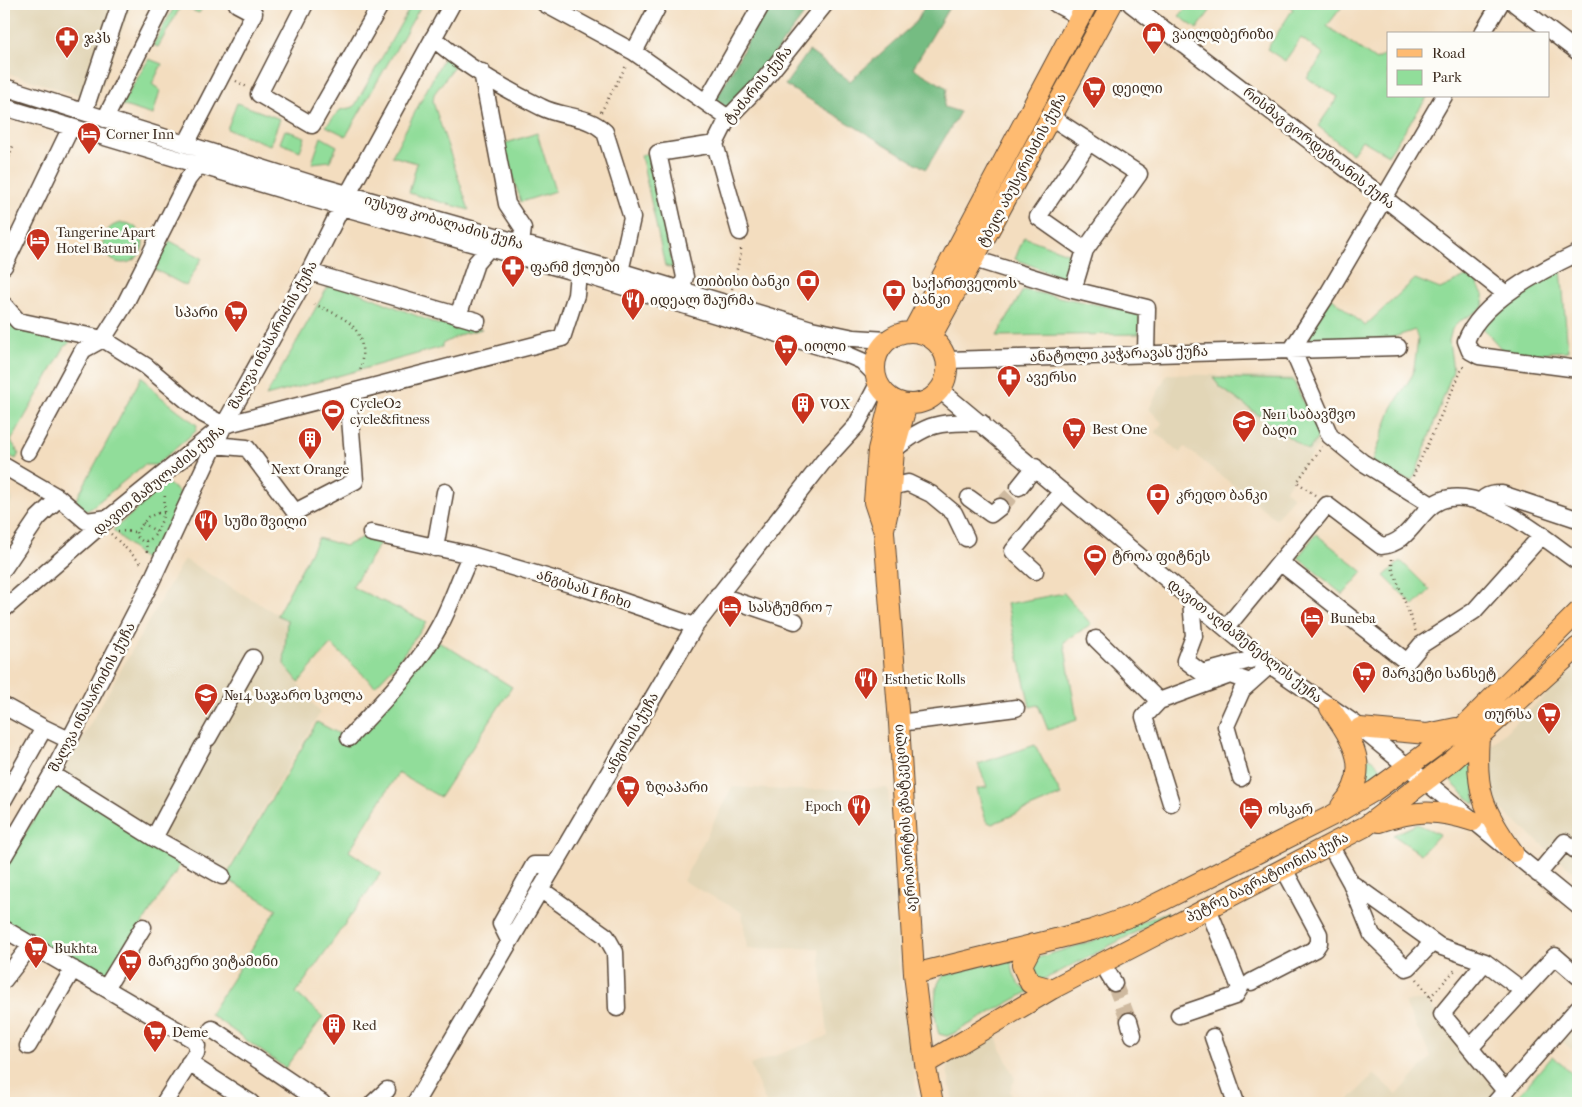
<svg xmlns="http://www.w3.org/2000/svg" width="1582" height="1107" font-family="'IM FELL French Canon','Noto Serif Georgian',serif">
<rect width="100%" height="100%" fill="#fdfcf7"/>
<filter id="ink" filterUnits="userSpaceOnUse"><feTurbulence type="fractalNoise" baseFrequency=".02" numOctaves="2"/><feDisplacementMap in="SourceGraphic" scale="10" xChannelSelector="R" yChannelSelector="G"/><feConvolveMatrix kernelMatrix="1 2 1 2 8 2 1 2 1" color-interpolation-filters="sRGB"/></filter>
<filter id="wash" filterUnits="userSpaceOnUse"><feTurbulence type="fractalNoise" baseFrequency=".0096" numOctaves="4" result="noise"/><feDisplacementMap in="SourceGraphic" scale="20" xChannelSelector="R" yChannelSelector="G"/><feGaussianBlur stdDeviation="1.12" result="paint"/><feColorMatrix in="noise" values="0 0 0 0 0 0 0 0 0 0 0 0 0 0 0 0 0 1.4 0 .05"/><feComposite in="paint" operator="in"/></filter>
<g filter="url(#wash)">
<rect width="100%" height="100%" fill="#f3ddbf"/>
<path fill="#e2d6b7" d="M4 4H132L97 98 82 96 4 72Z
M1167 374 1295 377 1323 439 1285 490 1293 497 1276 519 1185 447 1180 453 1155 432 1162 423 1149 409Z
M4 472 13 500 4 518Z
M184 559 287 620 284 664 320 713 224 875 61 775Z
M1578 666V875L1506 814 1486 792 1480 770 1489 747Z
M732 787 785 790 888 788 899 968 918 1103H766L750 1065 828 1036 819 948 747 949 742 912 683 881Z
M1426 1000 1497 1092 1485 1103H1346L1374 1074 1397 1095 1431 1057 1404 1002Z
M1578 1023V1055L1563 1042Z
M993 1031 1015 1079 1010 1091 1014 1103H953L946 1063Z"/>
<path fill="#91dd9a" stroke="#66845c" d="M176 4H197L203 7 199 13 181 6 158 47 153 45Z
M412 4H422L346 136 326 126 340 110 354 107Z
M1190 4H1215L1197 29 1179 16Z
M1286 4H1344L1327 26 1376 60 1388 52V96H1428L1388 155 1362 140 1352 154 1318 126 1338 97 1307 78 1324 55 1301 38 1285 61 1267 49 1293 9Z
M445 55 456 64 434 94 433 102 469 210 409 193 417 163 392 156Z
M149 59 162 64 152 84 160 90 153 115 121 105Z
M237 103 280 119 270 145 227 129Z
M285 130 305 137 300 151 280 143Z
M537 133 555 191 521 202 503 144Z
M321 137 337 146 330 161 312 163Z
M649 153 673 268 665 266 641 155Z
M103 243a20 20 0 1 1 40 0a20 20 0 1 1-40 0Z
M1024 237 1075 256 1066 279 1015 259Z
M170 241 202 258 186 286 154 269Z
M1561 268 1568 351 1549 352 1516 359 1503 351 1483 328 1484 324 1493 315Z
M1472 274 1484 296 1483 308 1460 321 1452 329 1449 341 1453 371 1413 481 1392 476 1372 463 1392 408 1413 374 1418 340 1415 330 1391 338 1308 345 1310 329 1331 297 1365 326 1415 279 1440 289Z
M331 281 437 324 482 329 462 334 442 344V347L266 396Z
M1023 290 1140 313 1139 334 997 336Z
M4 314 45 333 71 341 64 348 11 441 19 453 16 459 4 453Z
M142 376 156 393 197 425 196 431 156 465H144L87 511 75 502Z
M1213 378 1293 380 1319 436 1308 451 1220 387Z
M167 483 178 491 183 501 149 564 113 530Z
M371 533 384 537 352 587 427 622 395 665 375 686 331 644 299 682 284 664 287 620 277 615 318 538 345 546Z
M1316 534 1363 572 1343 595 1298 557Z
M1401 561 1430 590 1414 606 1384 576Z
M1064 593 1091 624 1064 642 1077 720 1048 730 1038 705 1030 707 1007 604Z
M432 637 512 687 440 797 398 773 349 851 381 873 296 993 323 1017 285 1068 210 1014 277 909 225 878 317 722 349 739Z
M1035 745 1061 795 992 824 986 821 977 789 987 787 978 764Z
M1356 745 1385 772 1354 799Z
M1475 748V804L1456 787 1448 776Z
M56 782 184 859 104 983 4 925V869Z
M1417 824 1440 834 1421 854 1393 835Z
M1167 912 1169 915 1053 975 1041 980 1030 972 1034 959 1089 942Z
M1012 957C1012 972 1015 986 1030 991L952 1034 947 1036 939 1034C934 1020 932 986 943 976Z
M1552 1056 1578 1079V1096L1572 1103H1512Z"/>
<path fill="#74bc82" stroke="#587350" d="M768 4H812L731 111 716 100Z
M926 4H951L913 68 947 88 944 107 960 112 926 169 785 85 809 51 850 81 917 21Z"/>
</g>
<g filter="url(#ink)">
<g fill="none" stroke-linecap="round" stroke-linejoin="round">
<path stroke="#ceb99f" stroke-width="16" stroke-dasharray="16 8" stroke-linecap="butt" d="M1000 507 1019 487
M1114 983 1129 1021"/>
<g stroke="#574536" stroke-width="19">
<path id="minor" d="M305 4 259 94 312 125 381 4
M545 4 634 52 728 118
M1056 4 1080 17
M1131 4 1383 197 1506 294
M1515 4 1578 52
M1482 34 1500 4
M433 38C464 65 504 89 541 107 562 118 587 114 605 132L632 218 620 272
M634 52 659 4
M482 72 507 204 523 228 521 244
M4 87 319 186 612 269 811 329 854 338 888 340
M706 102 762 4
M4 107 313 199 578 273 848 355 862 361 875 374
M84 112 120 4
M105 119 163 4
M186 144 254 13 237 4
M740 232 715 144 728 118 760 85 825 4
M1085 250 1038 217 1089 142
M1578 253C1542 270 1480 302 1466 341L1470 351 1479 356 1578 369
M974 259 1073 290 1085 250 1139 174 1051 117
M4 266 71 127
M309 272 477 321
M681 290 685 277 658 153 715 144
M1073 290 1147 308 1146 353
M4 305 18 321 103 339 125 304 188 179 199 165
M458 316 476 263 489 248
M1292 349 1329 292 1444 96
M1292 349 1330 436 1362 462 1432 505
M947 360 1398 347
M940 390 1270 665 1354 723 1578 906
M214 445 247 448 295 512 355 481 348 393
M894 450C926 423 941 421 982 423
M28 452 83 350 103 339 146 366 203 414 224 425
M4 466 59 498 86 521 109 518
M890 487 908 483 931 494 954 513 966 538
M1019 487 1035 467
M969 498 991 514 1000 507
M1482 501C1486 494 1495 494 1502 494L1574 518
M371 533 471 555 587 589 695 626
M435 548 445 492
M1281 563 1407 662 1421 645 1474 611 1542 535
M4 568 38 518 59 498
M1035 571 1013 551 1062 491
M718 595 795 621
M1191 601 1194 636 1185 660 1202 673 1261 657
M4 609 109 518 224 425 562 338 576 295 578 273
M1226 628 1327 505 1381 546C1404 544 1412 525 1427 510 1466 469 1545 540 1578 562
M1096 639 1159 701 1144 717 1171 803
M1159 701 1230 675 1250 682
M4 706 44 728
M899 723 1016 708
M208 738 253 658
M349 738C381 703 418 667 440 625 452 603 459 578 471 555
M52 774 154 838 222 876
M1241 778 1226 726 1242 690 1270 665
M4 799 44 728 69 740
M154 838 203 746
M1330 845 1351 883 1372 935 1406 968 1409 967 1433 942
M4 856 52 774 150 584 224 425 309 272 348 194 452 4
M1538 874 1565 842 1578 852
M1351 883 1439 946 1485 962 1442 1014 1506 1092
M540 889 606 936 615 952 617 1008
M4 929 194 1040 197 1046 196 1053 164 1103
M509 940 501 924 534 865H555
M1485 962 1522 990
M1102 963 1114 983
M4 980 32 944
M1251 982 1315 949 1319 943V934L1284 869
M106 988 143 927
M1179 1015 1235 996 1240 988 1208 908
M1129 1021 1133 1035
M212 1029 322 1103
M1213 1037 1236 1103
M28 1046 73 969
M1470 1048 1555 956 1578 976
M189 1063 251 1103
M373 1103 387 1090
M415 1103 695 626 823 462 856 426 878 384
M1495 1103 1578 1008"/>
</g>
<g stroke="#574536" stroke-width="22">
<path id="major" d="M913 331 1087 4
M875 368a36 36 0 1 1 72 0a36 36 0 1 1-72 0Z
M931 337 1112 4
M891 398 878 450 874 502 884 532 899 723 914 974 925 1064 933 1103
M884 529 890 502 894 450 907 404
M1330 708C1353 741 1373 770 1341 806
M1360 728 1427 734 1456 728
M1479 737C1475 790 1482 809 1513 852
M1379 822C1416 810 1436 809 1473 821
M1033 944 1022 965 1030 983 1052 989
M914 974 1092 930 1134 915 1333 815 1374 791 1465 725 1578 612
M925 1064 1052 989 1366 826 1453 760 1578 647"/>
</g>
<path stroke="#574536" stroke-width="2.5" stroke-dasharray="1 4" stroke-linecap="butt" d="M236 81 247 87
M601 112 627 64
M4 171 14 143
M732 289 741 253V246
M314 304C351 320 369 329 360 372
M1413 476 1464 365
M1315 495 1297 482 1322 447
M164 512 165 493
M158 513H164C160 524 157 542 142 541L137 537 136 532 148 517Z
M143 523 157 532
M118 531 136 532
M111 534 143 565
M146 541 147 552
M1392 559V567L1416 632
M1417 979 1433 1001
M1430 997 1456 969"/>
<use href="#minor" stroke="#fff" stroke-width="16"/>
<use href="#major" stroke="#febb71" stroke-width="20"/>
</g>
</g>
<defs>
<g id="shop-pin" transform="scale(1.25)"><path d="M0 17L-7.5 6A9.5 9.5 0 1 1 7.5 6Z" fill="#c8321e" stroke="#fdfcf7"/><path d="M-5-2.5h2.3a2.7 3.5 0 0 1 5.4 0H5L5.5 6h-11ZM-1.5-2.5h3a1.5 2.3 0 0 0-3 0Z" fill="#fff"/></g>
<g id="pharmacy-pin" transform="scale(1.25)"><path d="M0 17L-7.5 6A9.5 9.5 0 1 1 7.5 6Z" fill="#c8321e" stroke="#fdfcf7"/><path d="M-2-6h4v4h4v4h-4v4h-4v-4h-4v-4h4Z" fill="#fff"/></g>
<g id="supermarket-pin" transform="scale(1.25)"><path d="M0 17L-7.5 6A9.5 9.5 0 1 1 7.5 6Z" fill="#c8321e" stroke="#fdfcf7"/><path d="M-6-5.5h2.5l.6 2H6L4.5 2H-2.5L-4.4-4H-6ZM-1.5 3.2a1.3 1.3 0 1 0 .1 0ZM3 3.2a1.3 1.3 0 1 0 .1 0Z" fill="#fff"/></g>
<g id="hotel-pin" transform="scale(1.25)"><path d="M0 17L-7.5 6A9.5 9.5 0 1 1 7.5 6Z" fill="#c8321e" stroke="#fdfcf7"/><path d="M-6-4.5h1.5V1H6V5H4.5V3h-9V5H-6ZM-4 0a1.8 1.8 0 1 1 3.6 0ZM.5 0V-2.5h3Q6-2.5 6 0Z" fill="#fff"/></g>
<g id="bank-pin" transform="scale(1.25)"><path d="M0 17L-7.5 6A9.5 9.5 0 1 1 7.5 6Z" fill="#c8321e" stroke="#fdfcf7"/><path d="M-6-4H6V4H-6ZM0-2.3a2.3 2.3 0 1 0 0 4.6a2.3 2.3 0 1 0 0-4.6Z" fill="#fff"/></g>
<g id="restaurant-pin" transform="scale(1.25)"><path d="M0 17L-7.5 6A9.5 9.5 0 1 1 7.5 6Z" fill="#c8321e" stroke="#fdfcf7"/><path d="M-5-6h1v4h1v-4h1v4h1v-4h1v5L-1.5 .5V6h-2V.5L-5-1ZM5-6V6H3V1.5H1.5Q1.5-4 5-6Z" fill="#fff"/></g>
<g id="building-pin" transform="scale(1.25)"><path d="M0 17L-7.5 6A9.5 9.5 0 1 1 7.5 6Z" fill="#c8321e" stroke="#fdfcf7"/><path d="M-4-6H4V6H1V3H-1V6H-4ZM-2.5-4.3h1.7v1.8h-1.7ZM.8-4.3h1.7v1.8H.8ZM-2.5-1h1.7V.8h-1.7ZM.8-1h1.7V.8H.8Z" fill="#fff"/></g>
<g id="stadium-pin" transform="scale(1.25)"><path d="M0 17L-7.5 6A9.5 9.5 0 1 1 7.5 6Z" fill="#c8321e" stroke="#fdfcf7"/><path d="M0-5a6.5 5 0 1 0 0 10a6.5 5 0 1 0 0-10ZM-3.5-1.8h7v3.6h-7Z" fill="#fff"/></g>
<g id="school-pin" transform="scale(1.25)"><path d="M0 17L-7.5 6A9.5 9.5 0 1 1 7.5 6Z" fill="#c8321e" stroke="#fdfcf7"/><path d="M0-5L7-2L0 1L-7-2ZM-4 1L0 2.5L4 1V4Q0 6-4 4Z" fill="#fff"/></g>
</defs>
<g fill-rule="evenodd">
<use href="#shop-pin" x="1154" y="34"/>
<use href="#pharmacy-pin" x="67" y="38"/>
<use href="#supermarket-pin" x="1094" y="88"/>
<use href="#hotel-pin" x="89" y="134"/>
<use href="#hotel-pin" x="38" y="240"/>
<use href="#pharmacy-pin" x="513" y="267"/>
<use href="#bank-pin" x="808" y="281"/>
<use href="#bank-pin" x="894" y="291"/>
<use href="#restaurant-pin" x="633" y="300"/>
<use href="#supermarket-pin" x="236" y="312"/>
<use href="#supermarket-pin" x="786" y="346"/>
<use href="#pharmacy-pin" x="1009" y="377"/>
<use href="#building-pin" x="803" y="404"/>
<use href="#stadium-pin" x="333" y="411"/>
<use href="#school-pin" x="1244" y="422"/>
<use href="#supermarket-pin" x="1074" y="429"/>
<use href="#building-pin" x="310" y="439"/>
<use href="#bank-pin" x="1158" y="495"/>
<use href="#restaurant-pin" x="206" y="521"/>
<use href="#stadium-pin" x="1095" y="556"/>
<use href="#hotel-pin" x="730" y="607"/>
<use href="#hotel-pin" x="1312" y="618"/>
<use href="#supermarket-pin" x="1364" y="673"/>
<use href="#restaurant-pin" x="866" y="679"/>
<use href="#school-pin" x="206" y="695"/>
<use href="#supermarket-pin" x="1549" y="714"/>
<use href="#supermarket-pin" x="628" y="787"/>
<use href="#restaurant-pin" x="859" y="806"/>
<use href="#hotel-pin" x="1251" y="809"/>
<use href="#supermarket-pin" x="36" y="948"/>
<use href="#supermarket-pin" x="130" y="961"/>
<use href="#building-pin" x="334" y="1025"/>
<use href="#supermarket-pin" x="155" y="1032"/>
</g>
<g text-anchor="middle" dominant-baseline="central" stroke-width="5" stroke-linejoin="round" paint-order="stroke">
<g font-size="14" fill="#3b2a1e" stroke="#fdfcf7" text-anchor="start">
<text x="1172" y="34">ვაილდბერიზი</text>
<text x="84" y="38">ჯპს</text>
<text x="1112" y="88">დეილი</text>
<text x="106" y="134">Corner Inn</text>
<text x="56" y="232">Tangerine Apart<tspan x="56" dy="16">Hotel Batumi</tspan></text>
<text x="530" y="267">ფარმ ქლუბი</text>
<text x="790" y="281" text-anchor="end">თიბისი ბანკი</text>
<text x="912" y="283">საქართველოს<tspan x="912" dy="16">ბანკი</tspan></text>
<text x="650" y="300">იდეალ შაურმა</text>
<text x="218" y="312" text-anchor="end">სპარი</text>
<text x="804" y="346">იოლი</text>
<text x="1026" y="377">ავერსი</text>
<text x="350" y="403">CycleO2<tspan x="350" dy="16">cycle&amp;fitness</tspan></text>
<text x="820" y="404">VOX</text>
<text x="1262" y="414">№11 საბავშვო<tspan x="1262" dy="16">ბაღი</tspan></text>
<text x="1092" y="429">Best One</text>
<text x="310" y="469" text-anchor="middle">Next Orange</text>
<text x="1176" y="495">კრედო ბანკი</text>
<text x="224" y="521">სუში შვილი</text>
<text x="1112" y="556">ტროა ფიტნეს</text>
<text x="748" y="607">სასტუმრო 7</text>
<text x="1330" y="618">Buneba</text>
<text x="1382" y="673">მარკეტი სანსეტ</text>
<text x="884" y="679">Esthetic Rolls</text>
<text x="224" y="695">№14 საჯარო სკოლა</text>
<text x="1532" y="714" text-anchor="end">თურსა</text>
<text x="646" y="787">ზღაპარი</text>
<text x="842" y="806" text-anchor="end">Epoch</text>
<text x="1268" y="809">ოსკარ</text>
<text x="54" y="948">Bukhta</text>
<text x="148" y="961">მარკერი ვიტამინი</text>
<text x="352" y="1025">Red</text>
<text x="172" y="1032">Deme</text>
</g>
<g font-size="14" fill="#3b2a1e" stroke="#fdfcf7">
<text transform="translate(758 85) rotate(-50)">ტაძარის ქუჩა</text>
<text transform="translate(1319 148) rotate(38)">რისმაგ გორდეზიანის ქუჩა</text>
<text transform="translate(1022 170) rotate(-62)">ტბელ აბუსერისძის ქუჩა</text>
<text transform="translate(444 222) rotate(16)">იუსუფ კობალაძის ქუჩა</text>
<text transform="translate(273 335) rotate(-61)">შალვა ინასარიძის ქუჩა</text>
<text transform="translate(1119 354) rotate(-2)">ანატოლი კაჭარავას ქუჩა</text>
<text transform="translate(159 480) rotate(-39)">დავით მამულაძის ქუჩა</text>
<text transform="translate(584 589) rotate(18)">ანგისას I ჩიხი</text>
<text transform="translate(1245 641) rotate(38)">დავით აღმაშენებლის ქუჩა</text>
<text transform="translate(92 697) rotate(-62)">შალვა ინასარიძის ქუჩა</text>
<text transform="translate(632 733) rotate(-60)">ანგისის ქუჩა</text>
<text transform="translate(905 818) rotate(-94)">აეროპორტის გზატკეცილი</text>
<text transform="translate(1267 877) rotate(-27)">პეტრე ბაგრატიონის ქუჩა</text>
</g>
</g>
<rect width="1582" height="1107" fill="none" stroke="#fdfcf7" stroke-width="20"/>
<rect x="1387" y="32" width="162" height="65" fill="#fdfcf7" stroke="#afa8a0"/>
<rect x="1397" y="49" width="25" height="8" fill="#febb71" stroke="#afa8a0"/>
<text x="1432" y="58" font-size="15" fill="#3b2a1e">Road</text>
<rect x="1397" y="70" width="25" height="15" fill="#91dd9a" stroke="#afa8a0"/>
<text x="1432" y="82" font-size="15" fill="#3b2a1e">Park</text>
</svg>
